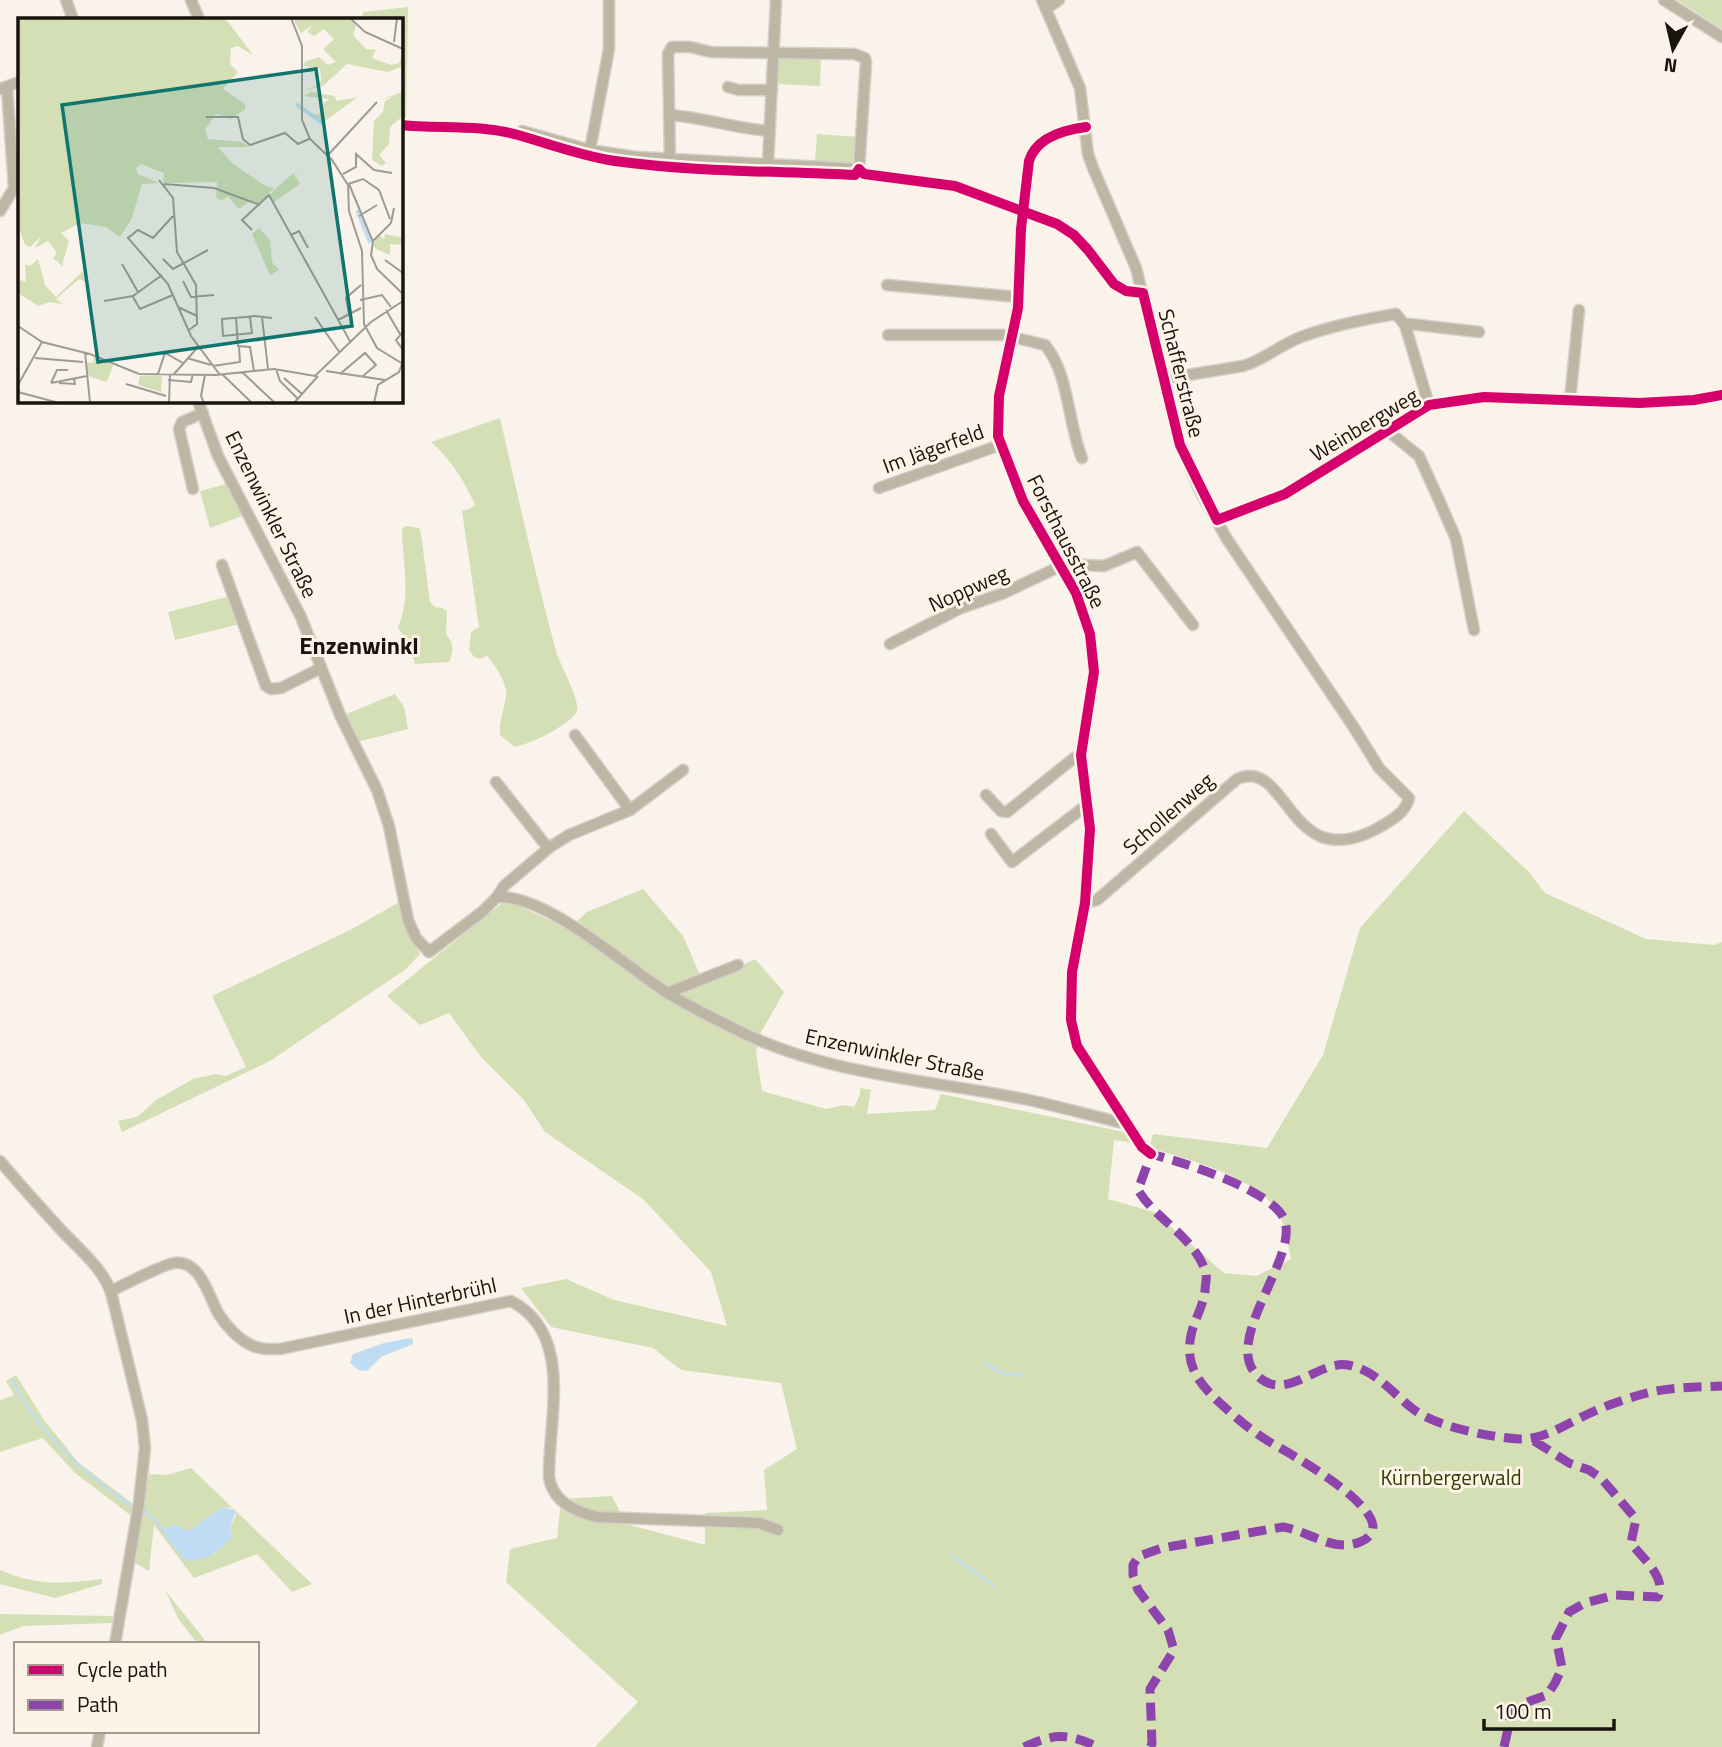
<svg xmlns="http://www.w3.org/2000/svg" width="1722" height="1747" font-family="'Titillium Web',sans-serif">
<rect width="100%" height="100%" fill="#f9f3ec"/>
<path fill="#d5dfb6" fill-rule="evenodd" d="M1677 0H1722V29Z
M408 7 406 124H401V19H362L363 12Z
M782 57H821L820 86 777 84 778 63Z
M817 134 859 137 856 162 851 164 815 162Z
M500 418C518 496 535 574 556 651 560 665 580 700 577 710 573 724 530 744 515 747L500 735C499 721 504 710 506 696 508 684 495 665 487 656L480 659 474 657 469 650 471 632 479 627 462 511 469 509 475 505C464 480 451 460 431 442Z
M227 484 245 515 210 528 200 491Z
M407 526 419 528 421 534 430 602 435 607 442 608 447 611 446 634C454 644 454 651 449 662L415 664 411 649 398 627C412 596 402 561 402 528Z
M230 596 240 624 175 640 168 612Z
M395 694 404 707 408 729 358 742 344 715Z
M1464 811 1528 871 1545 893 1646 939 1714 945 1722 942V1747H595L638 1702 506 1582 510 1549 557 1538 561 1499 612 1496 626 1524 705 1545V1513L767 1510 764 1470 797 1449 781 1383 681 1370 653 1348 551 1327 521 1288 566 1279 614 1300 727 1326 711 1272 643 1199 545 1132 524 1100 481 1057 449 1013 420 1025 387 996 506 900 571 930 663 997 758 1043 756 1052 762 1091 826 1109 845 1105 854 1107 860 1095V1088L871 1090 867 1114 935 1110 941 1094 1124 1132 1134 1143 1114 1140 1108 1199 1154 1212 1224 1273 1256 1276 1291 1259C1288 1245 1286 1230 1280 1216 1264 1179 1186 1158 1149 1148L1153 1134 1267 1148 1323 1055 1360 928Z
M643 889 683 936 701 977 667 990 574 924 587 912Z
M401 901 408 933 420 954 406 969 270 1061 122 1132 118 1121 137 1117 156 1100 193 1079 215 1074 226 1076 246 1067 212 996 352 929Z
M755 959 784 992 759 1036 675 994 731 971Z
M16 1375 44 1420 78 1462 133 1504 130 1515 74 1472 43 1438 0 1452V1400L14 1395 6 1381Z
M191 1468 312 1584 292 1592 257 1554 194 1578 154 1525 149 1571 135 1563 149 1474 167 1475ZM224 1507 232 1508 236 1515 230 1527 232 1536 214 1554 179 1526 188 1532C201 1524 211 1513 224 1507Z
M0 1570C37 1586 63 1584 102 1579V1584L55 1598 0 1584Z
M165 1590 208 1644H198L179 1620Z
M0 1614 113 1616 112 1623 23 1626 0 1635Z"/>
<path fill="#bfdcf3" d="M411 1338 413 1340V1344L381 1357 367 1371 359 1370 350 1363 353 1354 384 1343Z
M224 1507 236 1511 230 1527 232 1536C221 1551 204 1563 185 1560L165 1536 166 1529 171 1525 179 1526 188 1531C201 1524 211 1513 224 1507Z"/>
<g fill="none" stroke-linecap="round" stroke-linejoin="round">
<path stroke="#bfdcf3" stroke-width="2.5" d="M984 1363 1002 1373 1025 1376
M12 1380C36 1429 75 1464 118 1497 127 1504 138 1506 147 1513 154 1518 160 1526 165 1533
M952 1556 994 1586"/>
<g stroke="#d4cfc9" stroke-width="13">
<path id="minor" d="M66 0 73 19
M191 0 199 19
M1042 0 1080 88 1088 154 1093 168 1136 268 1180 445 1200 491 1227 539 1353 726 1379 768 1409 798C1406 812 1392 820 1380 827 1287 879 1290 756 1237 779L1097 900 1085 903
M1664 0 1722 37
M1047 8 1059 0
M728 87 739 90H772
M0 89 19 82
M669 115C703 117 736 129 770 131
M1086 127C1063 130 1036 138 1029 161L1021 229 1018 308 999 396 998 436 1023 501 1076 593 1090 634 1094 672 1081 755 1090 829 1085 903 1072 972 1071 1020 1077 1046 1142 1147 1151 1154
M522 131 590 150 636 157 859 169 866 62 865 58 854 54 711 52 690 47H672L668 54 670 160
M590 150 609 49V0
M768 164 776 0
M0 211 14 188 7 87
M1023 212C1040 217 1060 223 1074 235 1098 255 1106 292 1143 293
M887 285 1019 297
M1405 325 1410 324 1479 332
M888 335H1004L1045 345C1069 373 1068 424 1082 458
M1163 379 1243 366C1264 360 1280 345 1301 337 1331 326 1365 319 1396 314L1405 325 1429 405
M1570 400 1579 310
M198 401 218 456 301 617 340 715 377 790 389 826 408 920 416 938 429 952 482 912 497 897 504 886 550 847 569 835 630 810 575 735
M1388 431 1419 456 1439 500 1456 539 1474 630
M879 488 1000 445
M193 489 179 429 182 422 203 413
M1217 520 1285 494 1429 405 1484 397 1624 402
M222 565 266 686 271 689 281 688 321 668
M890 644 961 608 1004 593 1061 566 1066 564 1104 566 1137 552 1193 625
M496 782 548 848
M986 795 1001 811 1007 812 1074 758 1081 755
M630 810 683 770
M991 834 1012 862 1088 804
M497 897C546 894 625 966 666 992 689 1007 716 1019 741 1032 829 1075 929 1080 1024 1099 1058 1106 1092 1116 1127 1124
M667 993 738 965
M0 1161C20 1185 41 1208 62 1231 80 1250 105 1270 112 1296L142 1420 145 1448 139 1503 115 1644
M111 1291C124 1285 165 1263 175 1263 200 1260 209 1296 218 1313 226 1326 239 1340 253 1346 262 1350 271 1349 280 1349L511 1301C575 1334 548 1420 549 1477 553 1502 574 1511 597 1517L759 1523 778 1530
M97 1747 100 1731"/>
</g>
<use href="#minor" stroke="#bdb6a5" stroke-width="10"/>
<path stroke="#8e44ad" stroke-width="9" stroke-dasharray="18 9" stroke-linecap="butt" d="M1024 1747C1055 1733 1067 1733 1098 1747
M1150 1747 1152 1744 1150 1689 1174 1650 1168 1630 1138 1590 1133 1575V1565L1139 1556 1162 1548 1283 1527C1309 1531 1333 1553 1360 1542 1414 1520 1283 1450 1268 1441 1255 1433 1241 1422 1230 1412 1203 1388 1182 1369 1192 1331 1196 1317 1203 1306 1205 1291 1205 1284 1208 1277 1205 1270 1193 1236 1156 1220 1138 1190L1151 1154C1182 1162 1268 1189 1283 1217 1303 1252 1224 1336 1255 1373 1283 1406 1317 1360 1348 1365 1376 1370 1392 1393 1413 1409 1436 1427 1490 1437 1519 1439 1544 1440 1566 1424 1588 1414 1605 1406 1625 1399 1643 1394 1669 1387 1696 1387 1722 1386
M1504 1747 1511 1715 1522 1704 1547 1695 1555 1683 1562 1668 1556 1638 1569 1612 1585 1603 1615 1595 1658 1597C1667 1577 1642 1558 1631 1543L1636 1519 1601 1478 1589 1470 1569 1463 1531 1439"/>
<g stroke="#fef3e7" stroke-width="15">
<path id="cycleway" d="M401 125C440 129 479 124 518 135 550 144 581 156 615 161 694 172 776 171 855 175L859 169 864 174 955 186 1057 224 1074 235 1088 250 1114 284 1126 291 1143 293 1180 445 1217 520 1285 494 1429 405 1484 397 1639 403 1694 400 1722 395
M1086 127C1063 130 1036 138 1029 161L1021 229 1018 308 999 396 998 436 1023 501 1076 593 1090 634 1094 672 1081 755 1090 829 1085 903 1072 972 1071 1020 1077 1046 1142 1147 1151 1154"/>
</g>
<use href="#cycleway" stroke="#d6006c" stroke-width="10"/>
</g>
<g text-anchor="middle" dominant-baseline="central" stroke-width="6" stroke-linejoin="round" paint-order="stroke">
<g font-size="21" fill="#18140e" stroke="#fef3e7">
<text transform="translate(1182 373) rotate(76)">Schafferstraße</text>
<text transform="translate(1364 424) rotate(-31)">Weinbergweg</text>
<text transform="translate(933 448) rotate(-20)">Im Jägerfeld</text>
<text transform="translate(272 514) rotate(64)">Enzenwinkler Straße</text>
<text transform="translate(1067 541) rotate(63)">Forsthausstraße</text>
<text transform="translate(968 588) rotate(-24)">Noppweg</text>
<text transform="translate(1168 813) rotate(-41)">Schollenweg</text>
<text transform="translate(895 1054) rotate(12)">Enzenwinkler Straße</text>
<text transform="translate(420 1300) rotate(-12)">In der Hinterbrühl</text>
</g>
<g font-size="21" fill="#303f00" stroke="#fef3e7">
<text x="1451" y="1477">Kürnbergerwald</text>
</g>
<g font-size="24" font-weight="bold" fill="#18140e" stroke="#fef3e7">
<text x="359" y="645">Enzenwinkl</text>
</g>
</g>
<g transform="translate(18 18)">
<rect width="385" height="385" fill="#f9f3ec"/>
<path d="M0 0H207L235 37 220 28 213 30 212 46 220 54 205 71 227 86V91L213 101 198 96 187 112 190 121 225 124 231 129H200L214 145 247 168 256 170 241 186 230 184 221 191 210 178 203 183 198 179 199 164 145 165 146 155 123 146 118 150 120 156 141 165 124 166 114 200 102 219 88 209 62 205 43 215 51 223 44 248 35 240 39 235 30 223 17 230 23 219 12 229 7 227 0 208ZM281 0H332L338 8 335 17 348 31 358 32 354 40 373 47 381 45 385 35V48L370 54 329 46 305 68 284 73 301 67 303 62 302 51 285 48 287 44 301 39 310 47 318 44 305 31 316 21 306 11 296 18 289 14 295 7 283 15 275 1ZM293 74 316 78 319 83 340 79 303 106 283 88 298 97 306 94 303 87 311 81 286 78ZM385 74V98L372 109 371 126 361 137 368 145 364 148 354 142 356 103 365 94 367 83 376 78 358 83ZM293 144 276 156 282 166 256 184 252 177 256 172 272 158ZM241 210 252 222 254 244 261 252 252 257 234 216ZM360 216 366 221 367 216 385 220V227L372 226V237L360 232 355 228ZM20 241 27 267 38 279 65 253 67 264 61 261 38 281 45 286 31 284 20 288 0 275V261L8 264 7 246 12 248ZM76 338 95 347 89 364 70 358 67 344 75 345ZM122 358H144L143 374 120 367Z" fill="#d5dfb6"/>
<path fill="none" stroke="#bfdcf3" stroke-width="3.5" d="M278 86 304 105M339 192 352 225"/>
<path fill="none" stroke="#9f9a93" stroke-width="2" d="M273 0 284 28V102L292 121 314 142 330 167 331 193 344 233 346 306 359 330 385 346M332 0 347 14 385 31M376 24 379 0M188 99H220L225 121 232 127 267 115 280 126 291 121M310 137 359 84M325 156 338 149V136L356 152 374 155M141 162 155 180 159 234 178 267 179 306 171 312M146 166 196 170 242 187M330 166 345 161 361 172 372 201M331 166 355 224M376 190 373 205 355 223 353 237 359 251 385 276M155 198 135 220 120 212 110 220 150 266 173 318 202 357M341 198 359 187M234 212 224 202 251 177 333 325M273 217 281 213 290 230M145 241 155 251 190 232M367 242 385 255M104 246 120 274M165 263 173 279 196 277M115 279 122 291 155 277M342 282 364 277 373 289M86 283 115 278 144 257M160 289 179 298M368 292 382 316M331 296 328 280 343 267M232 299 234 315 205 318 204 301 228 299 237 298 254 300M244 299 250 351M297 299 322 335M218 300 220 328 232 329 236 353M320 302 343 290M0 308 24 324 72 336 121 356 198 357 256 351 297 358 353 304 385 283M385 314 378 322 385 332M67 334 72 385M17 340 65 344M169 340 193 347M195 348 222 344 221 329M258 351 262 363 280 381M308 353 367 362M224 354 257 385M140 356 147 335 165 345M156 356 180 329M322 356 347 335 358 347 345 358M205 357 234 385M266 360 284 376M150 362 173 364 175 356M33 365 69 358M33 365 39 352H50M41 365 57 366 56 360M108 366 148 378M0 367 24 324M0 374 41 385M151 385 152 356M186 385 183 378 187 357M276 385 300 358M356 385 360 367 381 354 384 346"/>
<path fill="#0f766e" fill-opacity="0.15" stroke="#0f766e" stroke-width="3.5" d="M298 51 334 308 80 344 44 87Z"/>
<rect width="385" height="385" fill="none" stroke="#18140e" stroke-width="3.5"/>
</g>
<rect x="14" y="1642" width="245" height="91" fill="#fef3e7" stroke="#a29a90" stroke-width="2"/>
<rect x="28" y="1665" width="35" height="10" fill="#d6006c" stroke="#a29a90" stroke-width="2"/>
<text x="77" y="1677" font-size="21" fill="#18140e">Cycle path</text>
<rect x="28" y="1700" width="35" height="10" fill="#8e44ad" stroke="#a29a90" stroke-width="2"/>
<text x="77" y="1712" font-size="21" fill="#18140e">Path</text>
<g transform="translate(1673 49) rotate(188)" stroke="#fef3e7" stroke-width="5" paint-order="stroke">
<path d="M0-5L12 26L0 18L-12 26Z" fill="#18140e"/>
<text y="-10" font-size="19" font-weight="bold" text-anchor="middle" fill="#18140e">N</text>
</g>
<path d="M1484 1719v10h130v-10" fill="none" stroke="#18140e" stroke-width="3.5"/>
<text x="1494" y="1719" font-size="21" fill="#18140e" stroke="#fef3e7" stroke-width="5" paint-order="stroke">100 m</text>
</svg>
